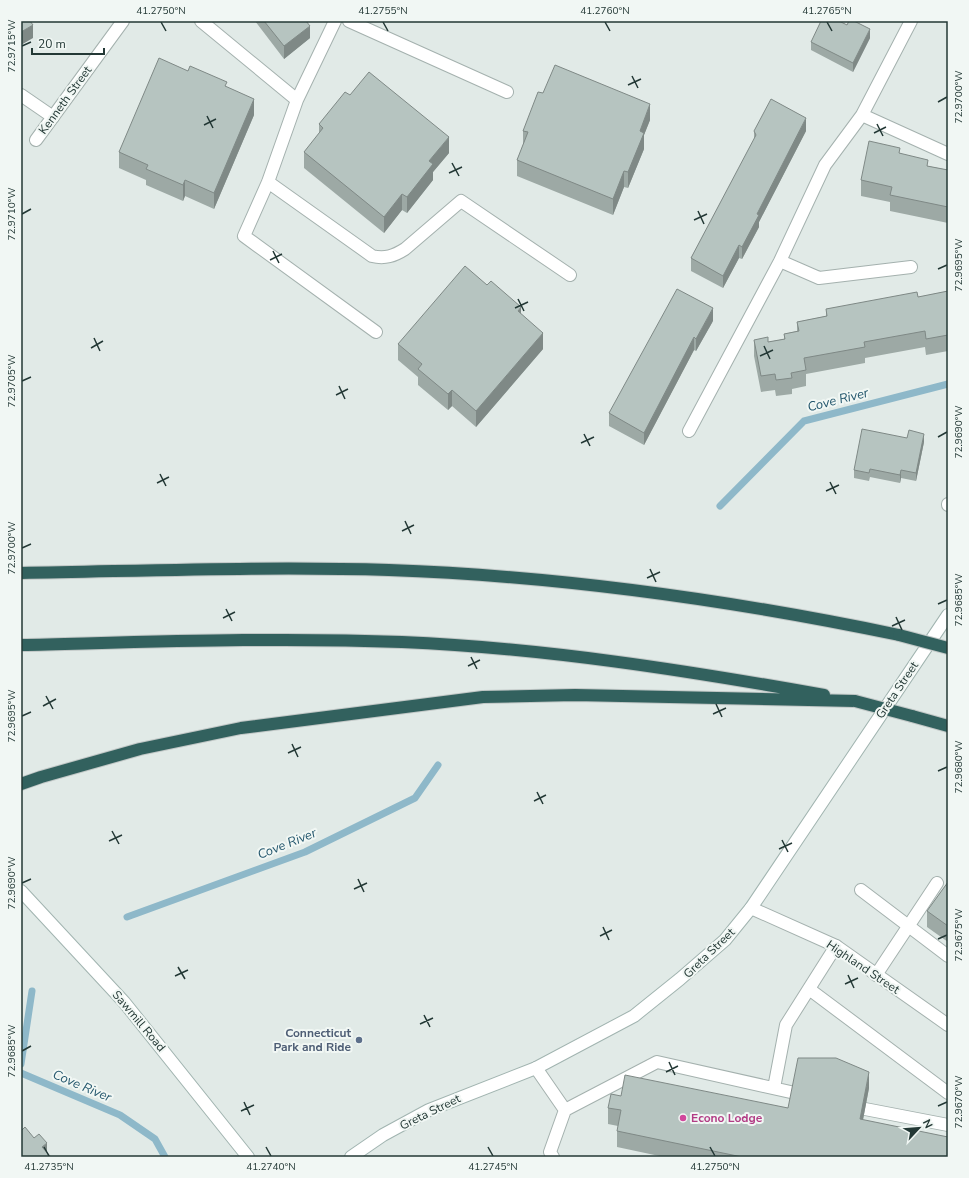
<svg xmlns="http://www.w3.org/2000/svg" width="969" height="1178" font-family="'Nunito Sans',sans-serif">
<rect width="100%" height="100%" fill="#e1eae7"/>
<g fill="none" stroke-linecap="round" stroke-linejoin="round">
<path stroke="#8eb8c9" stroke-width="7" d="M720 506 804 421 948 384
M127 917 305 852 415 798 438 765
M21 1064 32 991
M21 1073 120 1115 155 1139 165 1157"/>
<g stroke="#a4b1ae" stroke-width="14">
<path id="lane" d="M201 21 297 100 268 182 244 236 376 332
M349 21 507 92
M21 95 53 117
M297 100 335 21
M862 115 948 154
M268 182 372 256C385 259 394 256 405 249L461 201 570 275
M780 261 819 278 911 267
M689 431 780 261 825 165 862 115 911 21
M948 505V504
M861 890 948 956
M876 975 937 883
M809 989 948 1093
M536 1068 565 1110
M774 1088 786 1025 836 946
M865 1109 948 1125
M553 1157 550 1152 565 1110 657 1062 795 1093"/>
</g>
<g stroke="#a4b1ae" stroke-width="14">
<path id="street" d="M36 140 123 21
M751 908 836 946 948 1025"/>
</g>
<g stroke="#a1b4b0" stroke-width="14">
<path id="secondary" d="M21 891 124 1002 248 1157
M351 1157 383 1135 429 1110 536 1068 634 1016 680 979 725 940 751 908 948 615"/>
</g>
<g stroke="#c1c7c6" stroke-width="14">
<path id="highway" d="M21 573C144 571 267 566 389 570 560 576 731 600 899 635
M21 645C148 642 275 637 402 642 544 648 684 670 824 695
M912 716 948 726
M21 784 41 777 140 749 241 728 483 697 575 695 855 701"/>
</g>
<use href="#lane" stroke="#fff" stroke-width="12"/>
<use href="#street" stroke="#fff" stroke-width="12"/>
<use href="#secondary" stroke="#fff" stroke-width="12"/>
<use href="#highway" stroke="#32615e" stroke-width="12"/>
<g stroke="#c1c7c6" stroke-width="14" stroke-linecap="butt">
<path id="highway-bridge" d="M899 635 948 648
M855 701 912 716"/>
</g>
<use href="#highway-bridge" stroke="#32615e" stroke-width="12"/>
</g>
<path fill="#9da9a5" d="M255 21H306L310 38 284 59Z
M847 25 870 38 853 72 811 50V42Z
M188 71 227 87 254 115 214 209 185 196 183 201 146 185V180L119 168V152Z
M543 93 650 120 644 135V149L628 188 624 187 613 215 517 176V160L523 145V131Z
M350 95 449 153 433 172V180L407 213 402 210 384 233 304 168V152L319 134V124Z
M754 131H806L759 222V227L742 259 739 258 723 288 691 271V258L754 140Z
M900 153 928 166 948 170V223L890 211V202L861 196V180Z
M948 291V351L926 355 925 347 865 358V363L806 374V386L792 389V394L776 396 775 390 761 392 754 356V340L768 342 784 339V334L797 331V322L826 316V309L918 297Z
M521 314 543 349 476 427 452 406 448 410 418 385V377L398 360V344Z
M713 321 696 351 694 350 644 445 609 426V413Z
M924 442 916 481 901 478 900 483 870 477 869 481 854 478V470Z
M948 882V942L927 927V911Z
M869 1088 863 1120 948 1157H664L617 1147V1131L618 1126 608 1124V1108L621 1096 788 1108Z"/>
<path fill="#7f8986" d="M33 25V38L21 45V32Z
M310 26V38L284 59V46Z
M870 29V38L853 72V63Z
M254 99V115L214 209V193Z
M650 104V120L644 135V149L628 188V172L640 131Z
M806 118V131L759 222V227L742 259V247L757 214Z
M449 137V153L433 172V180L407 213V197L429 161Z
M624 171V187L613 215V199Z
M185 180V196L183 201V185Z
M402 194V210L384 233V217Z
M739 245V258L723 288V276Z
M521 307V323L518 311Z
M713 308V321L696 351V339Z
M543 333V349L476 427V411Z
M694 337V350L644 445V433Z
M452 390V406L448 410V394Z
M924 434V442L916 481V473Z
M901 470V478L900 483V475Z
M869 1072V1088L860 1135V1119Z
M47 1143V1151L42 1155V1147Z"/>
<path fill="#b6c4c0" stroke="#7f8986" d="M21 21H30L33 25 21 32Z
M264 21H306L310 26 284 46Z
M821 21H839L847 25 849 21H854L870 29 853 63 811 42Z
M159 58 188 71 190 66 227 82 225 86 254 99 214 193 185 180 183 185 146 169 148 165 119 152Z
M555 65 650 104 640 131 644 133 628 172 624 171 613 199 517 160 528 132 523 131 538 92 543 93Z
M369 72 449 137 429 161 433 164 407 197 402 194 384 217 304 152 323 128 319 124 345 92 350 95Z
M771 99 806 118 757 214 759 215 742 247 739 245 723 276 691 258 756 135 754 131Z
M869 141 900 148 899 153 928 160 927 166 948 170V207L890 195 892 187 861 180Z
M465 266 487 285 491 281 521 307 518 311 543 333 476 411 452 390 448 394 418 369 422 364 398 344Z
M677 289 713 308 696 339 694 337 644 433 609 413Z
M948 291V335L926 339 925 331 864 342 865 347 804 358 806 370 791 373 792 378 776 380 775 374 761 376 754 340 768 337V342L785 339 784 334 799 331 797 322 827 316 826 309 917 292 918 297Z
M862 429 907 438 909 430 924 434 916 473 901 470 900 475 870 469 869 473 854 470Z
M948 882V926L927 911Z
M798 1058H836L869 1072 860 1119 948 1137V1157H742L617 1131 621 1110 608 1108 611 1094 621 1096 625 1075 788 1108Z
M25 1127 34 1138 39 1134 47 1143 42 1147 51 1157H21V1131Z"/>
<path fill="none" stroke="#233835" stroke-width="1.5" d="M161 22 166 31M383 22 388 31M605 22 610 31M827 22 832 31M22 46 31 42M632 76 638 88M628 85 641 79M938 102 947 97M207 116 213 128M877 124 883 136M204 125 216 119M874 133 886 127M452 163 459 176M449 173 462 167M698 211 704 224M22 214 31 209M694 220 707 214M273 251 279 263M270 260 282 254M938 269 947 265M518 299 524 311M515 308 528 302M94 338 100 351M764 346 770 359M91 348 103 341M760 356 773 350M22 381 31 377M339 386 345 399M336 395 348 389M584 434 590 446M938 437 947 432M581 443 594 437M160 474 166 486M830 482 836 494M157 483 169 477M826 491 839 485M405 521 411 534M402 531 414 525M22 548 31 544M650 569 656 582M647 578 660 572M938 604 947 600M226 609 232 621M896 617 902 630M223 618 235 612M892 626 905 620M471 657 477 669M468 666 480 660M46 696 53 709M716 704 722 717M43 706 56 699M713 714 726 708M22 716 31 712M292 744 298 757M288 753 301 747M938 771 947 767M537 792 543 804M534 801 546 795M112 831 119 844M782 840 788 852M109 841 122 835M779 849 792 843M358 879 364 892M22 883 31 879M354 889 367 883M603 927 609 940M600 936 612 930M938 939 947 935M178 967 185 979M848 975 854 988M175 976 188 970M845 984 858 978M424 1015 430 1027M420 1024 433 1018M22 1051 31 1046M669 1062 675 1075M666 1072 678 1066M244 1102 250 1115M938 1106 947 1102M241 1111 254 1105M44 1147 49 1156M266 1147 271 1156M488 1147 493 1156M710 1147 715 1156"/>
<circle fill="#5c6f8a" stroke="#f1f7f4" stroke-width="1.5" cx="359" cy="1040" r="4"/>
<circle fill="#d1479c" stroke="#f1f7f4" stroke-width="1.5" cx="683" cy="1118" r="4"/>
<g text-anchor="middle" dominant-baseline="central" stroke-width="4" stroke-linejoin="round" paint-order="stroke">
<g font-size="12" fill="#233835" stroke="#f1f7f4">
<text transform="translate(65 100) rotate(-54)">Kenneth Street</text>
<text transform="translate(897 690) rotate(-56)">Greta Street</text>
<text transform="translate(709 953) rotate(-44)">Greta Street</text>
<text transform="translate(863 967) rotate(34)">Highland Street</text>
<text transform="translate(139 1021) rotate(50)">Sawmill Road</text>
<text transform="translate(430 1112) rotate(-26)">Greta Street</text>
</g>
<g font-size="12" font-weight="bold" fill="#4e5e75" stroke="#f1f7f4" text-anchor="end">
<text x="351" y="1033">Connecticut<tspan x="351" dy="14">Park and Ride</tspan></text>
</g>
<g font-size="12" font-weight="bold" fill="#b23c85" stroke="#f1f7f4" text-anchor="start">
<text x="691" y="1118">Econo Lodge</text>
</g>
<g font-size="13" font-style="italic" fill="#24576d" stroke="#f1f7f4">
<text transform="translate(838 400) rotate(-14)">Cove River</text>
<text transform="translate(287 844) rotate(-22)">Cove River</text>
<text transform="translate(82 1086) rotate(23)">Cove River</text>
</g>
</g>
<rect width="969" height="1178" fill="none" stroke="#f1f7f4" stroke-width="44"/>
<g transform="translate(919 1128) rotate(64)" stroke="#f1f7f4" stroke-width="3" paint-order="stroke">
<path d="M0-3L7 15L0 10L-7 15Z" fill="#233835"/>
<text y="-6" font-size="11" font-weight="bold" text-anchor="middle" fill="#233835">N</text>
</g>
<path d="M32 48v6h72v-6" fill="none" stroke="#233835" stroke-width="2"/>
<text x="38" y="48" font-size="12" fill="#233835" stroke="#f1f7f4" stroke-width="3" paint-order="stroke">20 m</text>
<rect x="22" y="22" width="925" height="1134" fill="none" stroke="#233835" stroke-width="1.5"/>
<g font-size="10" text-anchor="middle" fill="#233835">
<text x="161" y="14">41.2750°N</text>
<text x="383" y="14">41.2755°N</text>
<text x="605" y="14">41.2760°N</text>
<text x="827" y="14">41.2765°N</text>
<text transform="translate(11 46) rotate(-90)" y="4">72.9715°W</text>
<text transform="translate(958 97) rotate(-90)" y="4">72.9700°W</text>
<text transform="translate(11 214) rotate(-90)" y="4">72.9710°W</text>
<text transform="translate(958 265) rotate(-90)" y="4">72.9695°W</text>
<text transform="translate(11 381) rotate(-90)" y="4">72.9705°W</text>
<text transform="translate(958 432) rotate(-90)" y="4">72.9690°W</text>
<text transform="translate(11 548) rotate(-90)" y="4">72.9700°W</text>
<text transform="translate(958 600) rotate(-90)" y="4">72.9685°W</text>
<text transform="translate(11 716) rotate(-90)" y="4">72.9695°W</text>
<text transform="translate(958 767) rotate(-90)" y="4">72.9680°W</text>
<text transform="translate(11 883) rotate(-90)" y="4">72.9690°W</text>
<text transform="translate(958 935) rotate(-90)" y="4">72.9675°W</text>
<text transform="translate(11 1051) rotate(-90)" y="4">72.9685°W</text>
<text transform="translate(958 1102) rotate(-90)" y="4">72.9670°W</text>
<text x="49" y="1170">41.2735°N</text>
<text x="271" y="1170">41.2740°N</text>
<text x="493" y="1170">41.2745°N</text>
<text x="715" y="1170">41.2750°N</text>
</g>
</svg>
